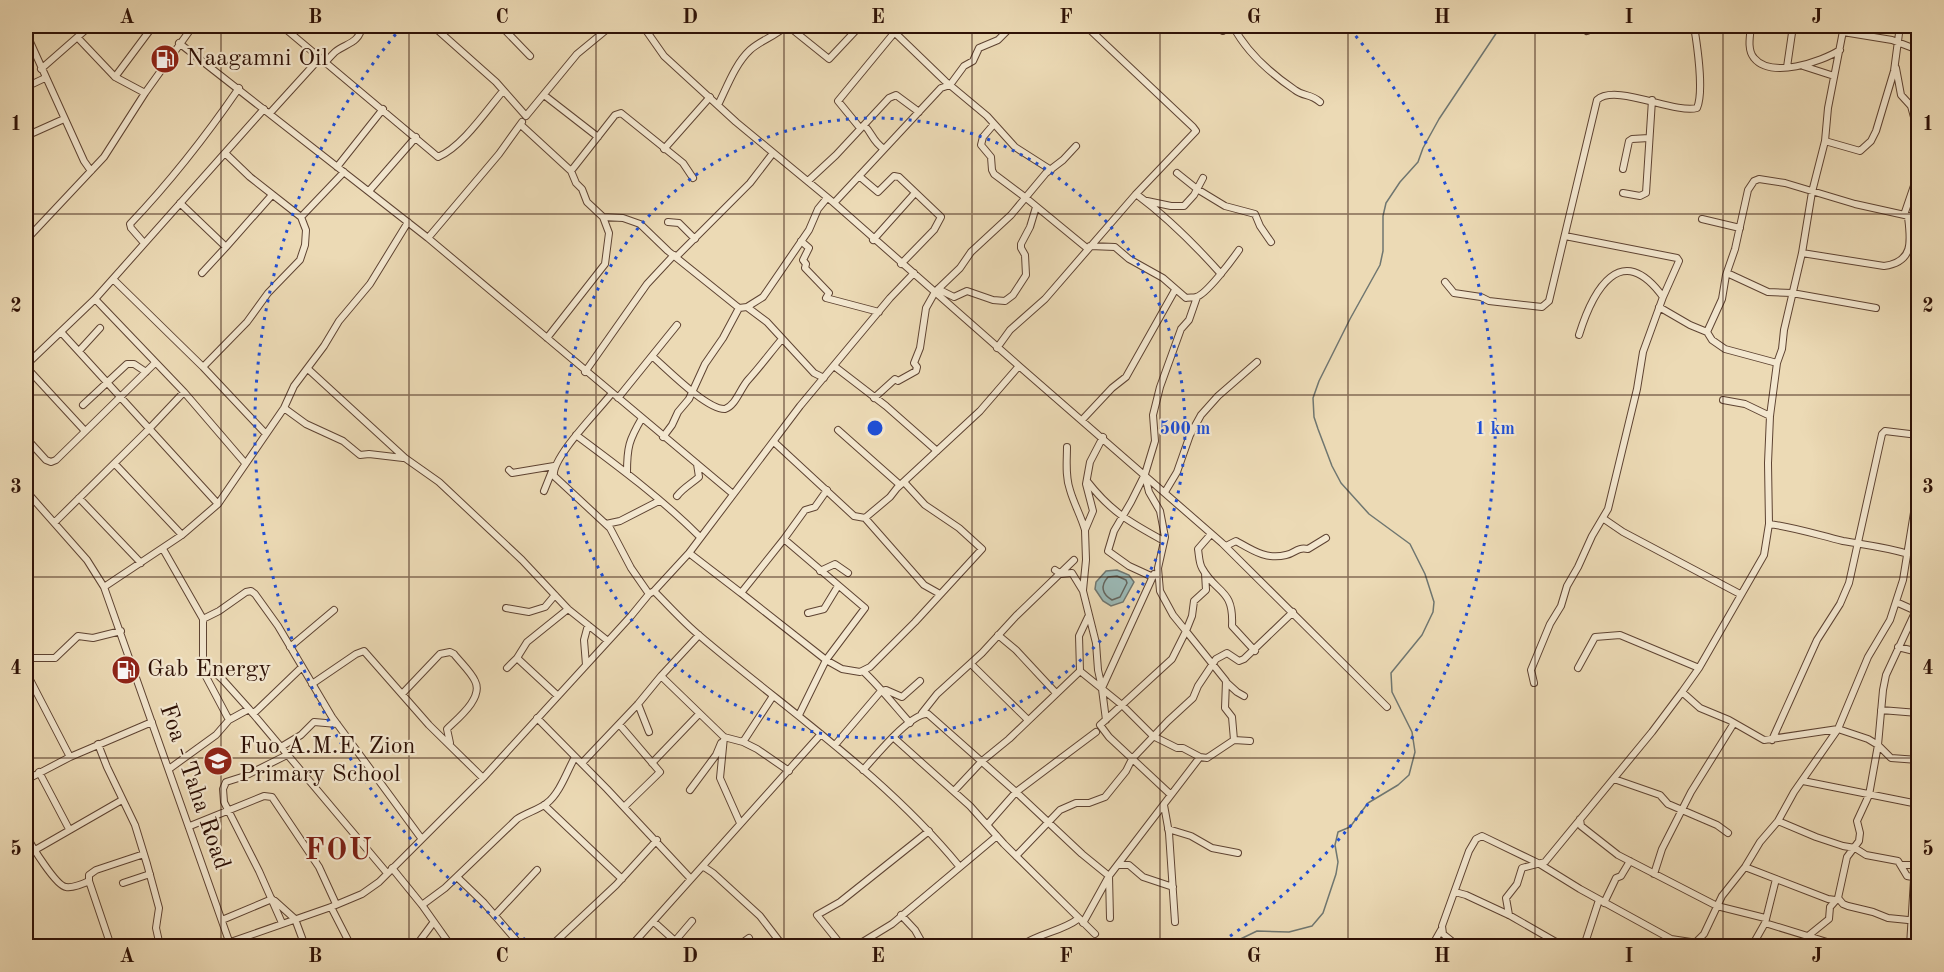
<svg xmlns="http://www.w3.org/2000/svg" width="1944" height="972" font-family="'Old Standard TT',serif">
<rect width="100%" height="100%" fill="#ecdab5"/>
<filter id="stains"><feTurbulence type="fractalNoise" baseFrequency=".00333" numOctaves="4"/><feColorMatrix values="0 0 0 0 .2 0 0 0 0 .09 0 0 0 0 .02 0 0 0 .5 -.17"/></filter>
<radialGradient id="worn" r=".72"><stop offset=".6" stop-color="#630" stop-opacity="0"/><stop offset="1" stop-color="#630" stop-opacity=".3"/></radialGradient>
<path fill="#9bb9b6" stroke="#6f7670" stroke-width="1.5" d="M1117 570 1129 575 1134 582 1123 602 1111 606 1103 601 1095 589 1096 582 1106 571Z"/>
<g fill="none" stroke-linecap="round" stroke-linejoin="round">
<path stroke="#64655e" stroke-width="1.5" d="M1117 576 1126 580 1127 583 1120 597 1112 600C1102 594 1100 586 1108 577Z"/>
<path stroke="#6f7670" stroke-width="1.5" d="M1226 946 1257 931 1289 932 1312 926 1323 913 1336 874 1338 862 1335 845 1338 832 1350 827 1368 803 1398 785 1409 775 1415 752 1412 732 1392 692 1391 673 1422 635 1433 612 1434 602 1425 574 1410 544 1369 514 1341 483 1332 466 1318 429 1314 417 1313 398 1319 381 1350 319 1380 265 1383 251V216L1386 203 1400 182 1418 162 1423 148 1439 119 1501 26"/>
<g stroke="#5e4332" stroke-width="8">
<path id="minor" d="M282 26 438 157C462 147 486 111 503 91
M433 26 496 82 526 116 577 54 611 26
M501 26 530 56
M643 26 664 56 736 122 834 203 1019 366 980 411 897 488 890 497 865 518 854 516 774 442
M788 26 829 59 860 26
M888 26 945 81 987 116 1015 147 1051 170
M1215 26 1223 31 1228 26
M1233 26C1247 53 1270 73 1295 90 1304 97 1310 93 1320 102
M1751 26C1750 36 1747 50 1754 58 1771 79 1821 62 1840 50
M1587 31 1600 26
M1843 32 1892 40 1918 50
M26 33 84 161 91 171
M78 38 115 77 145 93
M179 43 428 238 733 494
M325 63C328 59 332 55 335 52 346 43 359 44 362 26
M1803 66 1834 76
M1787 67 1793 26
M1896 68 1901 95 1911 106 1918 132
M41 69 90 26
M115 77 153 26
M26 87 45 78
M544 95 598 137
M718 105C727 87 735 64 750 50 761 40 774 37 786 26
M270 113 320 58
M994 124 983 137 981 145 991 157 992 170 994 174 1026 198 1088 249
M521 125 571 171 576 183 582 189 587 202 603 217 609 233 605 264 547 338
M864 125C873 134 872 141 884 149
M860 128 838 101 894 33
M26 136 64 119
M1825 141 1860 151 1871 141 1876 131 1894 71 1900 26
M664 149 710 97
M337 167 383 109
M1623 169 1629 141 1632 139 1649 138
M571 171 615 115 621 113 683 163 693 178
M1177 173 1197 189 1225 206 1255 214 1260 226 1271 242
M859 176 878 192 894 176 899 177 941 217 934 230 901 264
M808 181 836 155 889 98 896 95 919 112
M369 191 416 137
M1623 193 1640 196 1646 193 1652 100
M1136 194C1167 217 1196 246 1221 274
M1147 201 1171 206H1184L1194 195 1203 178
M180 203 226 247 272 195
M834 203 941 88 950 85 964 66 973 61 979 48 998 40 1012 26
M1904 215 1918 174
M301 217 344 172
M603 217 623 218 640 224 668 251 739 308 747 307 763 297 809 230 818 209 827 198
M1702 219 1740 228
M668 222 679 223 695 239
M1565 236 1677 258 1679 261 1663 297
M428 238 499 154 522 122
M26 240 104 157 145 93 193 26
M873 240 915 193
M801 241 809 248 803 260 806 264 805 268 829 293 826 298 879 312
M144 243 131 228 130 224C170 182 206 136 239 88
M1090 246 1115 247 1129 259 1163 278 1186 298C1189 297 1193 298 1196 297 1206 295 1232 260 1239 250
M1802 253 1884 266C1914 262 1911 241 1908 217
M676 257 750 183 773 153
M202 273 226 247
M1727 273 1768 292 1792 293 1876 308
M113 279 203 367 266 434
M1445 282 1454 293 1481 297 1489 301 1542 307 1549 301 1597 100C1615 83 1674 114 1697 108 1704 92 1697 44 1694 26
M938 289 954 297 967 291 993 300 1005 301 1013 295 1026 275 1025 255 1021 248V244L1030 227 1036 207
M95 299 184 392 245 463
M747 307 767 322 814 373 824 378
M1659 307 1690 325 1707 332 1712 340 1725 349 1777 363
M61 332 218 504
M1707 332 1722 299 1726 275 1735 249 1748 190 1754 181 1759 179 1785 183 1855 204 1918 218
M997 348 1010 330 1045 299 1136 194 1196 131 1193 127 1086 26
M79 351 100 328
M652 356C666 368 707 410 725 409 736 405 740 389 748 380 760 367 770 353 782 339
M26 365 95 299 264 109
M834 366 886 406 937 451
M1019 366 1222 543 1387 707
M26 367 85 431
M203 367 247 322 268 293 300 260 305 245 306 230 301 217 250 177 225 153
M308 369 405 458 439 482 522 560 568 609 608 641
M585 372 647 284 674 255
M612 393C599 410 551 458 554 476L610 528 631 568 649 594
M618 398 677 325
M874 398 895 379 898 381 916 371 917 367 914 363 920 348 926 308 935 292 960 268 971 252 1011 215 1046 173 1063 160 1076 146
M1723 400 1745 404 1770 416
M83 405 127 364H134L146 372
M284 408 306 424 343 441 360 455 369 454 403 458
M1082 420 1112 388 1126 377 1175 290
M838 430 900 485
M576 435C619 467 662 499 700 537
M663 437 672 425 678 412 689 399 705 364 723 338 739 308
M26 438 46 460 51 462 56 460 155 363
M1067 447C1067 461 1065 476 1070 490 1074 504 1081 516 1085 530
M115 464 182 535
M509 470 512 473 554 466 544 491
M627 473C627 447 629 440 642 418
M1145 476 1149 492 1160 511 1165 537 1158 568 1160 591 1173 615 1186 631 1172 659 1100 725 1109 737 1170 794
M1087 481C1111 512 1131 523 1164 541
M26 491 87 560 104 587 230 944
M1165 492 1177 472 1190 435 1201 415 1218 396 1257 362
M677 496C683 488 691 484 699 477L697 464
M79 498 141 563
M865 518 924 585 940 594
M1604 519 1623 532 1740 594
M55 522 149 429 184 392
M606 524 620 521 659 501
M1769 524C1794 527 1818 535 1843 541 1865 545 1886 547 1908 554
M1211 534 1198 549C1199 555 1199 563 1202 568 1216 594 1234 588 1232 626L1255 651
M784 539 805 510 815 507 827 490
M1226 546 1236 541C1252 550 1266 560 1286 555 1296 553 1296 547 1308 549L1326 538
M163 549 203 619V671L229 720
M689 553 741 593 784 539 865 608 826 660 799 715
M1055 570 1061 574 1072 573 1083 591 1096 643 1098 670 1102 688 1154 574
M820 571 835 564 848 573
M1205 573 1206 590 1194 601 1192 616 1186 631 1226 681 1225 708 1232 717 1234 740
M1153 577 1129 566 1108 551 1114 531 1131 502 1145 474 1155 441 1153 415 1160 387 1181 329 1189 320 1197 297
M104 587 182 535 218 504 284 408 294 386 324 346 339 321 370 284 408 222
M1083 590 1086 560 1085 530 1093 511 1086 484 1090 462 1103 437
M654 591C669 606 683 622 700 636 788 711 885 776 959 866
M741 593 826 660 842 669 860 672 870 667 915 622 982 549 959 528 925 505 904 482
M1896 602 1916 611
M506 608 529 612 545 607 555 595
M808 613 824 609 838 586
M203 619 219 611 246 592 251 591 255 594 278 626 332 717 421 838
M699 635 661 676 724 737 743 742 757 749 789 771
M998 635 1016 650 1056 693
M290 647 334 610
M1898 647 1918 652
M26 658H55L78 636 93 638 121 631
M517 658 527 642 568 609
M204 662 223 680 249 709
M971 664 1028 720
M586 665 584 640 588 625
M507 668 517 658 558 696
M1578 668 1595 637 1620 635 1699 668
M863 671C880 687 894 705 910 723
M1080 671 1079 636 1088 617
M26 672 70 757 152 722
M1226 682 1237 692 1244 696
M1534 683 1531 670 1550 624 1561 606 1567 586 1578 567 1592 536 1608 509 1637 389 1643 352 1663 297C1621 239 1593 290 1579 335
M312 684 356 654 364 651 429 725 483 778
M1102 689 1106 720
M1682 692 1700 708 1729 720 1764 740 1838 729 1868 739 1878 745 1891 758 1918 760
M402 694 440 654 450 652 454 654C461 663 471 672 475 681 484 698 457 719 447 729L450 743
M638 704 649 732
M1881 710 1918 713
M922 713 937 694 982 653 1016 616 1074 560
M253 714 301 668
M537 718 607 789 691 879
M619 724 660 772 624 807
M724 737 720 778 740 823
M893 737 970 806 1004 844 1095 934
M1772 740 1817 640 1840 604 1849 583 1882 434 1885 431 1918 435
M743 742 773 696
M98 744 107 767 135 825 147 864 159 908 156 928 160 946
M835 745 881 691 886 690 902 697 920 681
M281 747 301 735 314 722 337 724
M582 763 638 704 661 676
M652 763 699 714
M169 769 216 735 229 720 249 709 387 873
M863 770C875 757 911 712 928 714L1016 792 1082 854 1109 876 1110 918
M39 772 69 829
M1614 779 1660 795 1668 804 1717 825 1728 833
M26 780 70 757
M1803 781 1918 804
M690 790 716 755 721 743
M954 791 982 761 1009 739 1080 671 1122 705 1153 736 1177 748H1183L1200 757
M544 805 622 879
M1164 805 1169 833 1175 922
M1580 819 1581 826 1618 855 1717 906 1765 918
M1778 821 1816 837 1843 846 1855 848 1866 855 1898 861 1907 876 1918 878
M987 825 1016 792 1096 732
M190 826 264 796 272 797 319 867 336 904
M1168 829 1191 836 1212 848 1238 853
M26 835C31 845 56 886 66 887 72 888 83 884 89 881
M35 850 122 800
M1016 856 1060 810 1076 803H1089L1105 797 1126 771 1132 759 1168 721 1193 698 1198 686 1216 659 1227 653 1239 661 1244 659 1293 612
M1118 865H1129L1143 877 1173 887
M1902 865H1918
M704 867 713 873 760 916 783 946
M1745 867 1828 899 1835 900
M392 868 422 905 451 946
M1654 874 1662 849 1691 792 1734 723
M457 877 484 903 521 946
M123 883 150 874
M1455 892 1466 895 1509 915 1563 946
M1838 898 1843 904 1848 906 1873 912 1888 918 1918 921
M275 901 295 919 305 946
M1604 903 1616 878 1621 876 1630 861
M422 905 445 888 517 819C526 813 540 809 547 803 560 793 567 771 575 757
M331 907 351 946
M495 915 537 870
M901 915 915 930 924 946
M1509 915 1506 898 1517 884 1522 868 1545 862 1652 732 1682 692 1699 668 1764 555 1769 524 1768 463 1770 416 1777 363 1782 349 1784 330 1802 253 1812 192 1825 141 1828 108 1844 26
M222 920 272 899
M654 922 675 941 673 946
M282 923 259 871 224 802 223 789 226 782 245 776 287 755
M1083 923 1109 876 1200 757 1207 758 1234 740 1250 741
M1765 923 1840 946
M1808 936 1829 919 1830 907 1838 898 1847 857 1859 841 1860 833 1857 821 1869 795 1878 745 1883 690 1886 675 1918 606
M675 941 692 921
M111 946 89 881V875L96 870 144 854
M219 946 331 907 362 894 379 882 483 778 631 616 649 594 654 591 689 553 800 406 890 298 914 273
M416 946 433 923
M551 946 616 885 657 840
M631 946 821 734
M738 946 749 938
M842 946 817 915 840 902 929 831
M856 946 892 924 997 836
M1021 946C1038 933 1061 932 1078 919
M1432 946 1441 930
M1458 946 1443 934 1442 926 1469 851 1476 839 1482 836 1538 863 1580 889 1671 939 1717 946
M1584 946 1599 900
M1692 946 1704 934 1722 896 1745 867 1760 842 1778 821 1794 792 1838 729 1868 657 1890 620 1903 580 1918 488
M1752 946 1765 923 1776 879
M1788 946 1790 943
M1910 946 1914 879"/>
</g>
<use href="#minor" stroke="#f3e7cf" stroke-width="6"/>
</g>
<path fill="none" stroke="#2e1106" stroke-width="1.5" stroke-opacity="0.55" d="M221 26V946M409 26V946M596 26V946M784 26V946M972 26V946M1160 26V946M1348 26V946M1535 26V946M1723 26V946M26 214H1918M26 395H1918M26 577H1918M26 758H1918"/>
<g fill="none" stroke="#1d4ed8" stroke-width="3" stroke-dasharray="3 6">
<circle cx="875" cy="428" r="310"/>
<path d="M533 945A620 620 0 0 1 400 29M1350 29A620 620 0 0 1 1217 945"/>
</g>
<defs>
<g id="fuel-disc" transform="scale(1.5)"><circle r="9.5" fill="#8f2418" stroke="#f3e7cf"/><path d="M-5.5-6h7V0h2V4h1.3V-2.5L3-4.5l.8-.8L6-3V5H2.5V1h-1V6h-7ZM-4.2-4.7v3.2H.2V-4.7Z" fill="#fff"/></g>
<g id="school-disc" transform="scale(1.5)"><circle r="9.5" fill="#8f2418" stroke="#f3e7cf"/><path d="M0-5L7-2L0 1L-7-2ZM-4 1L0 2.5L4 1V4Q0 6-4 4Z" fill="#fff"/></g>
</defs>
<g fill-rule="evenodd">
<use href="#fuel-disc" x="165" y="59"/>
<use href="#fuel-disc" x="126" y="670"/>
<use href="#school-disc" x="218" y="761"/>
</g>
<g text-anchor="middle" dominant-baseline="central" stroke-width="4.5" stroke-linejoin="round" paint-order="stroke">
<g font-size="24" fill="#2e1106" stroke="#f3e7cf" text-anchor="start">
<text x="186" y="59">Naagamni Oil</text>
<text x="147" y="670">Gab Energy</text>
<text x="239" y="747">Fuo A.M.E. Zion<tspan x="239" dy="28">Primary School</tspan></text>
</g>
<g font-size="24" fill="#2e1106" stroke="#f3e7cf">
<text transform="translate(194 787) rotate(71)">Foa - Taha Road</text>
</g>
<g font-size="30" font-weight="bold" letter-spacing="1.5" fill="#7a1f14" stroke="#f3e7cf">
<text x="339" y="851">FOU</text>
</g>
</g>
<circle cx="875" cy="428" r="9" fill="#1d4ed8" stroke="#f3e7cf" stroke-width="3"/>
<g font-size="18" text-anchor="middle" font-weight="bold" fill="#1d4ed8" stroke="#f3e7cf" stroke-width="4.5" stroke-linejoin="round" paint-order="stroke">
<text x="1185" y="434">500 m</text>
<text x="1495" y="434">1 km</text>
</g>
<rect width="1944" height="972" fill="none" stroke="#ecdab5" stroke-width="66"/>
<rect x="33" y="33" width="1878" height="906" fill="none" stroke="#2e1106" stroke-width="2"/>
<g font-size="20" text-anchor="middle" font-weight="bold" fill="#2e1106">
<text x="127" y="23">A</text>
<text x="315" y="23">B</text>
<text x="502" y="23">C</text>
<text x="690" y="23">D</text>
<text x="878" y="23">E</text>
<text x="1066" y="23">F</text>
<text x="1254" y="23">G</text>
<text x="1442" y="23">H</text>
<text x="1629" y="23">I</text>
<text x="1817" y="23">J</text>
<text x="16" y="130">1</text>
<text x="1928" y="130">1</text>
<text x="16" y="312">2</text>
<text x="1928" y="312">2</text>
<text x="16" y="493">3</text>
<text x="1928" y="493">3</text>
<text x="16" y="674">4</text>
<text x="1928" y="674">4</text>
<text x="16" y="855">5</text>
<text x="1928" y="855">5</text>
<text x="127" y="962">A</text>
<text x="315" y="962">B</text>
<text x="502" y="962">C</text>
<text x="690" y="962">D</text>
<text x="878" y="962">E</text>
<text x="1066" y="962">F</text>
<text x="1254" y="962">G</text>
<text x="1442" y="962">H</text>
<text x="1629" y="962">I</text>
<text x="1817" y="962">J</text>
</g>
<rect width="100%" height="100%" filter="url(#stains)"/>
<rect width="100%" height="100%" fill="url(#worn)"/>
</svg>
